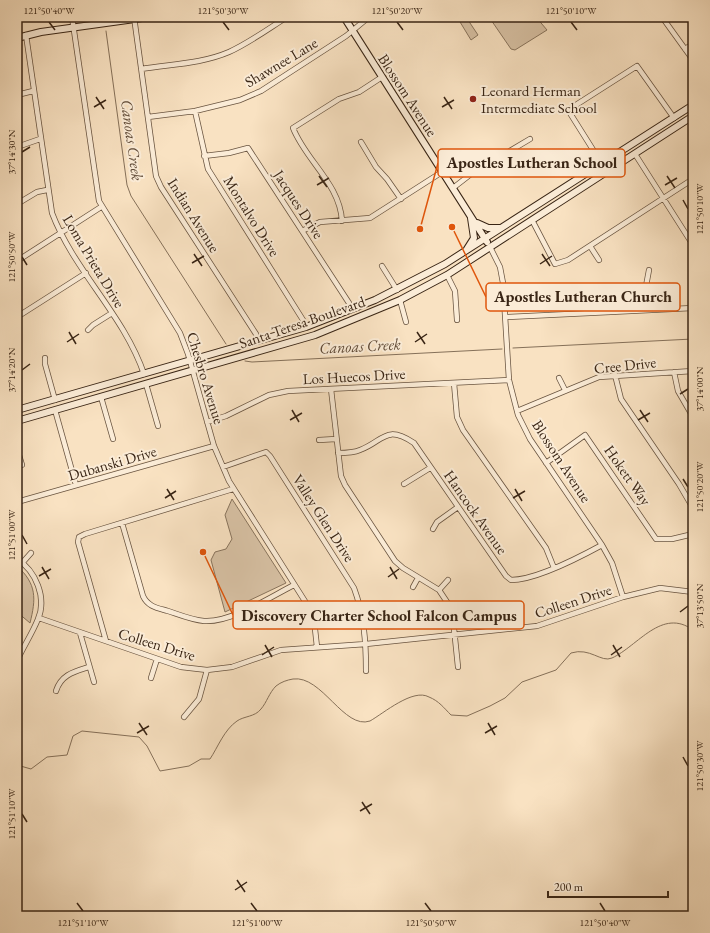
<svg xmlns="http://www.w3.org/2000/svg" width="710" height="933" font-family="'EB Garamond',serif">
<rect width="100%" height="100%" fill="#f9e2c2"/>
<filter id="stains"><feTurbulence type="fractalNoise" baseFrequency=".005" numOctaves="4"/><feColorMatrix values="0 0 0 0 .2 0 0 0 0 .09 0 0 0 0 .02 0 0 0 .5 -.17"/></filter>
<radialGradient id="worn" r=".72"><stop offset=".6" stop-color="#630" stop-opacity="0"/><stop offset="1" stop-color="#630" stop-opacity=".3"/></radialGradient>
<path fill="#d8c2a5" stroke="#88745d" d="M457 17H466L478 35 471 40Z
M489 17H536L547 30 515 50 511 49Z
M232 499 286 583 225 612 211 560 215 552 226 549 232 539 225 515Z
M17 566C37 584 36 599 30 623L17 612Z"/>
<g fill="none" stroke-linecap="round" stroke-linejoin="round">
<path stroke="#857059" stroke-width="1" d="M106 31 127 185 131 196 226 344
M513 348 693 339
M245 361 252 362 502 349
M17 765 31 769 47 757 67 755 73 736 82 731 139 737 147 746 160 771 189 766 201 759H210C218 747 224 730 237 721 244 716 255 717 261 709 267 702 269 693 276 686 281 682 287 680 293 679 322 675 344 730 370 721 384 713 413 688 429 697 439 701 444 708 451 715L467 716 490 706 505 698 522 682 556 670 571 653C590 647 601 663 612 658 638 646 662 607 693 630"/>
<g stroke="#695440" stroke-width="6">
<path id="street" d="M72 17 99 201 180 333 188 354 214 446 229 481 308 606 314 620 317 647
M134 17 156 176 161 187 256 334 258 341
M662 17 693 60
M26 35 52 213C74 271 124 315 144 374
M685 49 693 44
M141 69C170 64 201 64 229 52 249 43 268 29 287 17
M17 95 33 91
M195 111 208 169 303 320 306 327
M148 117 195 111 240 100 261 91 346 36 369 17
M361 142 376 167 387 179 401 199
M17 147 40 139
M635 154 693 245
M204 156 229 153 248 148 349 303 351 310
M602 164 568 110 637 66 674 118
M453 188 471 174 530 139
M17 204 37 192 47 190
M532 220 555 264 568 260 693 179
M342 221C340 184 306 161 293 128L339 99 359 92 382 77
M302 231 320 222 370 218 442 172
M590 246 599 260
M490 247 500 267 503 283 509 380 518 415 530 439 602 545 612 563 623 597
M17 261 101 207
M382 266 397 290
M447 275 455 291 457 320
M400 300 406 322
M647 310 646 286 649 270
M17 317 86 273
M506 317 693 308
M88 330 93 325 112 313
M45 358V364L55 400
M674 372 678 391 693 417
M615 375 621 399 679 484 693 508
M559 378 565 390
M454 383 457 417 463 430 546 548 554 568
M146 384 158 426
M331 389 341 476 345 485 395 561 403 568 439 590 449 605 453 619 458 667
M101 397 113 439
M55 410 76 485
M517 411 599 377 693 371
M207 422 226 416 269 395 288 391 509 380
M319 440 336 439
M17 449 22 465
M338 453C345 453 353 453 360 450 384 441 385 424 414 443L506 576 511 580C536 580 580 557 602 545
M546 463 585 435 656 539H672L693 534
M223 467 266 452 270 456 354 588C364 615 366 641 366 671
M404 484 430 468
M17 502 214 446
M122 523 143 596C148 607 158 608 168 611 180 615 192 620 204 621 231 623 270 597 294 585
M433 529 437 522 458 507
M17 559C36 571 47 598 38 619 32 634 23 647 17 661
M23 562 31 553
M413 587 418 578
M439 590 448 580
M39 618 181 667 207 670 232 667 281 650 366 644 537 626 623 597 660 588 693 592
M80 633 94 682
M106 641 78 542 79 537 85 534 233 489
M151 678 157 659
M56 691C61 675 73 672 89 667
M184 717 199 699 207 670"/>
</g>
<g stroke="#392515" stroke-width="8">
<path id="secondary" d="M344 17 487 242
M17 38 41 32 149 17
M477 223 488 228H500
M467 249 474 238 471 218
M17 410 306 327 375 300 445 264 693 105
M17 421 315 335 400 300 447 275 693 116"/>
</g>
<use href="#street" stroke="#fbecd7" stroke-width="4.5"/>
<use href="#secondary" stroke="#fbecd7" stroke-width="6"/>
</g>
<path fill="none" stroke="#392515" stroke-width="1.5" d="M49 22 55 30M223 22 229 30M397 22 403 30M571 22 577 30M96 97 104 109M444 97 452 109M94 107 106 100M442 107 454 100M22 152 30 147M319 176 327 187M667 176 675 188M317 185 329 178M665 185 677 178M683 200 688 209M194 254 202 266M542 254 550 266M22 257 27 265M192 263 204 256M540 264 552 256M69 332 76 344M417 332 425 344M67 342 79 334M415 342 427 334M22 370 30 364M680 394 688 389M292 410 299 422M640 410 648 422M290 420 302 413M638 420 650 413M683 479 688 487M167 489 174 500M515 489 522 501M165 498 176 491M513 498 525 491M22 535 27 544M42 567 49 579M390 567 397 579M39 576 51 569M388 577 399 569M680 612 688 606M265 645 272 657M613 645 620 657M262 655 274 647M611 655 622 647M139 723 147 735M488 723 495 735M137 733 149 726M485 733 497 726M683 757 688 766M362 802 370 814M360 811 372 804M22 814 27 822M237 880 245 892M235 890 247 882M77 903 83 911M251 903 257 911M425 903 431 911M600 903 605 911"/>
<circle fill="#8f2418" stroke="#fbecd7" stroke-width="1.5" cx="473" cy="99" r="4"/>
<g text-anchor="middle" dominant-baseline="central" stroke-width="4" stroke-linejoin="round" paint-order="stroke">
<g font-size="15" fill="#392515" stroke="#fbecd7">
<text transform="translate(281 62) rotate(-31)">Shawnee Lane</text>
<text transform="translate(408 95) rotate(57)">Blossom Avenue</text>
<text transform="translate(299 204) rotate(57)">Jacques Drive</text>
<text transform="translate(194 215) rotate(58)">Indian Avenue</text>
<text transform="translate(252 216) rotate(58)">Montalvo Drive</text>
<text transform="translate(94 261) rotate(59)">Loma Prieta Drive</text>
<text transform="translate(302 322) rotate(-19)">Santa Teresa Boulevard</text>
<text transform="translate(625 365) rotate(-6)">Cree Drive</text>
<text transform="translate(354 376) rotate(-3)">Los Huecos Drive</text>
<text transform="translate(206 378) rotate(73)">Chesbro Avenue</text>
<text transform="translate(562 461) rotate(57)">Blossom Avenue</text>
<text transform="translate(112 463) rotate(-16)">Dubanski Drive</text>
<text transform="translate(628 475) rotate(55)">Hokett Way</text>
<text transform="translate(476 512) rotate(55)">Hancock Avenue</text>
<text transform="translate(324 518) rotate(57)">Valley Glen Drive</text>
<text transform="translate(573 601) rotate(-18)">Colleen Drive</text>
<text transform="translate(157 644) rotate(17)">Colleen Drive</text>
</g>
<g font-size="15" fill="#392515" stroke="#fbecd7" text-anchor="start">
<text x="481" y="90">Leonard Herman<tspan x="481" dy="17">Intermediate School</tspan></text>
</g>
<g font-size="16" font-style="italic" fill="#5f4a37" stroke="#fbecd7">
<text transform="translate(132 140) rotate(82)">Canoas Creek</text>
<text transform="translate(360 346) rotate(-3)">Canoas Creek</text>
</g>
</g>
<path fill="none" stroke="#df560c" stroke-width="1.5" d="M420 229L438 163M452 227L486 297M203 552L233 615"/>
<g fill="#df560c" stroke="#fbecd7" stroke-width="1.5">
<circle cx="420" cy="229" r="4"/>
<circle cx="452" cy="227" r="4"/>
<circle cx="203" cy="552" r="4"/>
</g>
<g fill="#fbecd7" stroke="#df560c" stroke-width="1.5">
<rect x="438" y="149" width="187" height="28" rx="4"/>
<rect x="486" y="283" width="194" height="28" rx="4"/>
<rect x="233" y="601" width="291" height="28" rx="4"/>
</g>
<g font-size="16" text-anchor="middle" font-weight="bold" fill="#392515">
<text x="532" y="168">Apostles Lutheran School</text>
<text x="583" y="302">Apostles Lutheran Church</text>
<text x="379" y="621">Discovery Charter School Falcon Campus</text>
</g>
<rect width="710" height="933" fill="none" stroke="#f9e2c2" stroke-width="44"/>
<path d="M548 891v6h120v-6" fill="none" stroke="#392515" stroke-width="2"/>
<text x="554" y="891" font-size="12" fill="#392515" stroke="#fbecd7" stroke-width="3" paint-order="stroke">200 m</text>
<rect x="22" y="22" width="666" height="889" fill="none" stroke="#392515" stroke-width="1.5"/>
<g font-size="10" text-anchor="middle" fill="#392515">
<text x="49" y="14">121°50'40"W</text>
<text x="223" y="14">121°50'30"W</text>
<text x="397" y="14">121°50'20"W</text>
<text x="571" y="14">121°50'10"W</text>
<text transform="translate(11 152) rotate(-90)" y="4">37°14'30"N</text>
<text transform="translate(699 209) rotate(-90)" y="4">121°50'10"W</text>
<text transform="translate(11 257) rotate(-90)" y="4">121°50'50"W</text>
<text transform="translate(11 370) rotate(-90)" y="4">37°14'20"N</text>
<text transform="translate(699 389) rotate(-90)" y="4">37°14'00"N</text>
<text transform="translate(699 487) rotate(-90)" y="4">121°50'20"W</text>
<text transform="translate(11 535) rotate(-90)" y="4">121°51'00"W</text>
<text transform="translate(699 606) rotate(-90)" y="4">37°13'50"N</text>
<text transform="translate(699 766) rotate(-90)" y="4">121°50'30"W</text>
<text transform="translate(11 814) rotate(-90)" y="4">121°51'10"W</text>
<text x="83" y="926">121°51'10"W</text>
<text x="257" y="926">121°51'00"W</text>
<text x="431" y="926">121°50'50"W</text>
<text x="605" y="926">121°50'40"W</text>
</g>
<rect width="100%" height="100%" filter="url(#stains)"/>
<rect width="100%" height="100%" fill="url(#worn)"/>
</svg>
